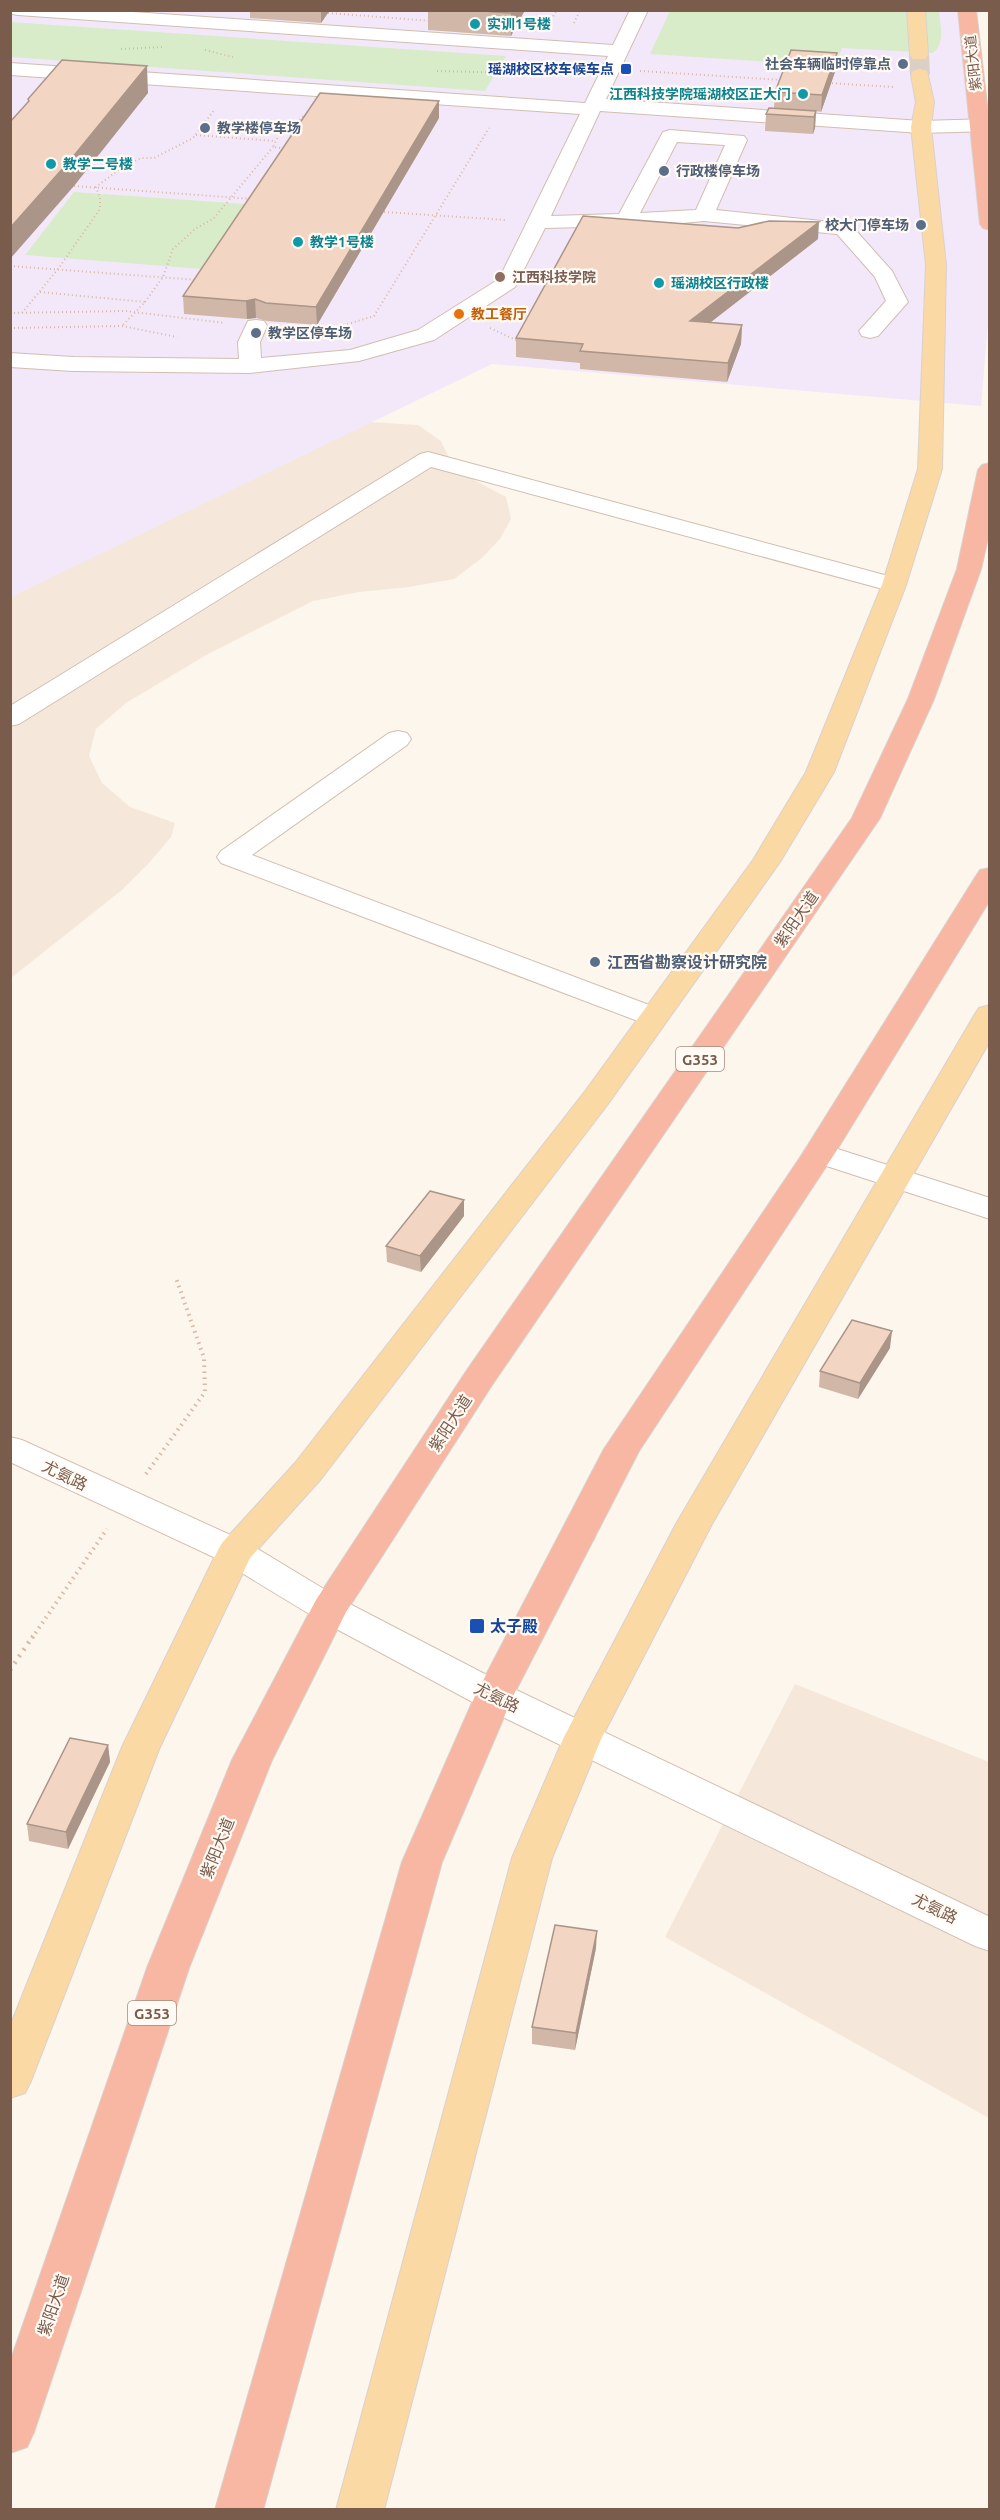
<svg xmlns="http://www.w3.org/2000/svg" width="1000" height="2520" font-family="Ubuntu,'Noto Sans SC',sans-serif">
<rect width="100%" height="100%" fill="#fdf6ec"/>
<path fill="#f5e8da" d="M370 422 418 425 441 441 451 462 476 481 506 497 511 519 500 539 482 558 454 579 409 587 359 592 313 601 208 654 126 703 96 729 89 756 102 783 130 807 175 823 171 837 149 863 122 890 11 978V595Z
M795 1684 989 1762V2118L665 1937Z"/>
<path fill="#f3e8fa" d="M11 11H959L990 241 989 312 981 406 492 364 11 597Z"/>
<path fill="#d8ecc9" d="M670 11H939C940 25 946 42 933 53L842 48 835 66 650 54Z
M10 22 506 56 485 91 11 57Z
M74 192 245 204 202 269 25 255Z"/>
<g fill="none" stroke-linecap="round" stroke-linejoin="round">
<path stroke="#dcd0c4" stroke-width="20" stroke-dasharray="20 10" stroke-linecap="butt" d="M919 55 920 75"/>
<g stroke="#d1beb0" stroke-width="2">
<path id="street" d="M10 10H104L613 45 630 10H648L606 99 921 121 990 119V131L921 133 600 111 551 216 619 214 663 132 670 130 744 136 747 140 716 210 850 224 892 271 908 302 878 336 870 338 862 336 859 331 886 301 875 277 837 234 704 221 661 225 545 228 515 287 434 340 359 361 250 373 73 371 10 367V353L73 357 239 359 238 342 248 321 256 320 264 321 267 326 260 342 261 358 350 350 418 330 499 279 580 114 10 75V63L585 103 608 56 18 15 12 14ZM677 142 725 145 696 210 640 213Z
M428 452 903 580 906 585 903 590 894 592 431 467 19 724 10 726V706L420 454Z
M398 731 407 733 411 739 407 745 252 855 665 1011 669 1017 665 1023 654 1026 643 1023 221 863 217 857 221 851 389 733Z
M819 1143 990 1198V1219L808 1160 803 1153 808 1146Z"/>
</g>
<g stroke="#d6c0b0" stroke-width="2">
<path id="secondary" d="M10 1437 22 1440 248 1543 342 1600 508 1686 990 1917V1951L975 1946 480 1706 316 1618 222 1561 10 1462Z"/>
</g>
<g stroke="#dad1cd" stroke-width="2">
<path id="primary" d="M907 10H925L928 55 925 59H913L910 55Z
M920 69 927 71 934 102 931 127 946 265 942 469 906 585 834 772 780 862 608 1104 321 1479 250 1558 160 1747 31 2081 25 2093 10 2098V2026L122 1747 217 1552 222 1543 295 1463 586 1090 753 860 806 772 882 585 918 469 926 265 911 127 916 102 911 75 913 71Z
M990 1005V1041L712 1524 602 1737 552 1858 384 2510H336L512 1858 564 1737 676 1524 975 1014 979 1008Z"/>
</g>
<g stroke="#dad1cd" stroke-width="2">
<path id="highway" d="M958 10H976L990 130V230L983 228 980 224Z
M990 463V529L981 569 934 699 880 818 492 1385 346 1612 272 1760 189 1968 34 2432 27 2447 10 2453V2362L147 1968 232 1760 316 1600 467 1370 852 818 908 699 957 569 978 470 982 465Z
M990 868V900L835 1153 639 1451 513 1696 442 1862 263 2510H215L402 1862 475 1696 604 1449 803 1153 976 876 980 870Z"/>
</g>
<path stroke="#d9b8a5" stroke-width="2" stroke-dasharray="1 3" stroke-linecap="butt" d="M549 23 557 10
M574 23 580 10
M121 49 162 47
M205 50 233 57
M437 71 511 73
M640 71 782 80
M828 83 893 87
M196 135 275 141
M288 149 273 147 282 128 297 123 304 115
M74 186 253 199
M384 212 506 220
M10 266 198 280
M40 292 145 302 122 326
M145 302 163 277 173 249 195 229 214 218 273 147
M10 313 125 311 225 323
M22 313 58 269 100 209V198L96 187 121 168 141 158H154L193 138 215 109
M10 328 122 326 177 337
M283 328 321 331
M490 328 518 341
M328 330 374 316 489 128"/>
<path stroke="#d9b8a5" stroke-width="4" stroke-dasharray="1.5 4.5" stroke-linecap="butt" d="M146 1474 205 1392 204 1358 176 1278
M32 1638 107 1529"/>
<path stroke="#d9b8a5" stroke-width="4.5" stroke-dasharray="2 6" stroke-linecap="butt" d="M10 1670 33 1636"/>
<use href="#street" fill="#fff" fill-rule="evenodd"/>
<use href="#secondary" fill="#fff" fill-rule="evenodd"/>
<use href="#primary" fill="#fbd9a5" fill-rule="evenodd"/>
<use href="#highway" fill="#f7b7a3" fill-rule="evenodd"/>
<path stroke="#d9b8a5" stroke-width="2" stroke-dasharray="1 3" stroke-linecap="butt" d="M328 13 432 21"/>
</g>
<path fill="#d1b7a8" d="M250 10H330L321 23 250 18Z
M428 10H525L511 36 428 30Z
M837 53 836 69 821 112 816 111 815 128 813 134 765 131 766 114 774 108 775 92Z
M439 118 317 325 267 321 256 318 247 319 184 314 183 296Z
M818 239 711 322 742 325 741 344 727 382 580 369V363L516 357V338Z
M464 1200V1216L421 1272 387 1262 386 1246Z
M890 1348 858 1399 819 1387 820 1371Z
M108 1745 110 1762 68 1849 29 1841 27 1824Z
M596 1948 575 2050 532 2044V2027Z"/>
<path fill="#aa9588" d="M321 10H330L321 23Z
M513 10H525L511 36V13Z
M837 53 836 69 821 112 822 95Z
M147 66 148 93 74 186 10 259V228Z
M439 101V118L317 325 316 307Z
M816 111 815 128 813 134 814 117Z
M819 222 818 239 689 339 690 321Z
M255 299 256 318 247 319 246 301Z
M742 325 741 344 727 382 728 363Z
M464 1200V1216L421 1272 420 1256Z
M892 1331 890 1348 858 1399 860 1383Z
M108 1745 110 1762 68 1849 66 1832Z
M597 1931 596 1948 575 2050 576 2033Z"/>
<path fill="#f3d5c3" stroke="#aa9588" stroke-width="1.5" d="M469 10H513L511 13Z
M791 50 837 53 822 95 775 92Z
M62 60 147 66 72 158 10 228V122L29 101 28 99Z
M320 93 439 101 316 307 266 303 255 299 246 301 183 296Z
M769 108 816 111 814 117 766 114Z
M583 216 738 228 769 221 819 222 690 321 742 325 728 363 580 351 583 344 516 338Z
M430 1191 464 1200 420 1256 386 1246Z
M852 1320 892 1331 860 1383 820 1371Z
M70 1738 108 1745 66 1832 27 1824Z
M555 1925 597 1931 576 2033 532 2027Z"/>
<g fill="#0f9aa8" stroke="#fffaf3" stroke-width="2">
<circle cx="475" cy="24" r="6"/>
<circle cx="803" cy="94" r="6"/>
<circle cx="51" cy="164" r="6"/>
<circle cx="298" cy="242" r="6"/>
<circle cx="659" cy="283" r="6"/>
</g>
<g fill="#5c6f8a" stroke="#fffaf3" stroke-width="2">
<circle cx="903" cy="64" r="6"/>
<circle cx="205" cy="128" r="6"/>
<circle cx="664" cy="171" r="6"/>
<circle cx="921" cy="225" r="6"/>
<circle cx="256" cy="333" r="6"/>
<circle cx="595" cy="962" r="6"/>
</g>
<g fill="#1a4fb4" stroke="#fffaf3" stroke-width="2">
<rect x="620" y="63" width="12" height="12" rx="3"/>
<rect x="469" y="1618" width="16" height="16" rx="3"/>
</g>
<circle fill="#8d6e63" stroke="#fffaf3" stroke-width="2" cx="500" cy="277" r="6"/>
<circle fill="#e8710a" stroke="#fffaf3" stroke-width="2" cx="459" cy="314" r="6"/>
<g text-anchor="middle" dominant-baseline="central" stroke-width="4.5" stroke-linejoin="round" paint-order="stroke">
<g font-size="14" font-weight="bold" fill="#0d838f" stroke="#fffaf3" text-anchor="start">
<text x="487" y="24">实训1号楼</text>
<text x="791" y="94" text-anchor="end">江西科技学院瑶湖校区正大门</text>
<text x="63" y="164">教学二号楼</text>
<text x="310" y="242">教学1号楼</text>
<text x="671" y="283">瑶湖校区行政楼</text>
</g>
<g font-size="14" fill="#7a5c4d" stroke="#fffaf3">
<text transform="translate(973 63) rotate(-96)">紫阳大道</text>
</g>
<g font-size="14" font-weight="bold" fill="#4e5e75" stroke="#fffaf3" text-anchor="start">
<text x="891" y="64" text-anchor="end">社会车辆临时停靠点</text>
<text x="217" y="128">教学楼停车场</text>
<text x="676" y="171">行政楼停车场</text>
<text x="909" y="225" text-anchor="end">校大门停车场</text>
<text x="268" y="333">教学区停车场</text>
</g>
<g font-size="14" font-weight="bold" fill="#164399" stroke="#fffaf3" text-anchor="end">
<text x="614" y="69">瑶湖校区校车候车点</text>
</g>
<g font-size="14" font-weight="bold" fill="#785e54" stroke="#fffaf3" text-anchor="start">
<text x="512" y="277">江西科技学院</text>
</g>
<g font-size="14" font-weight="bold" fill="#c56008" stroke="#fffaf3" text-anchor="start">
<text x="471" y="314">教工餐厅</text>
</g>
<g fill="#fffaf3" stroke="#a28b7f" stroke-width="1.5">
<rect x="676" y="1047" width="48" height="24" rx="4.5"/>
<rect x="128" y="2001" width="48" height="24" rx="4.5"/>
</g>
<g font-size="15" font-weight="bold" fill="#7a5c4d">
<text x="700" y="1059">G353</text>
<text x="152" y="2013">G353</text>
</g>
<g font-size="16" fill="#7a5c4d" stroke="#fffaf3">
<text transform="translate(796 919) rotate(-55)">紫阳大道</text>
<text transform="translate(450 1423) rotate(-57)">紫阳大道</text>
<text transform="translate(65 1475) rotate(26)">尤氨路</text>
<text transform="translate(497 1697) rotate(26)">尤氨路</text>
<text transform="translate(217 1848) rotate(-68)">紫阳大道</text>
<text transform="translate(935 1908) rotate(26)">尤氨路</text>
<text transform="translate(53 2305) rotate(-71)">紫阳大道</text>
</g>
<g font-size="16" font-weight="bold" fill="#4e5e75" stroke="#fffaf3" text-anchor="start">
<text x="607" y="962">江西省勘察设计研究院</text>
</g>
<g font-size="16" font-weight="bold" fill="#164399" stroke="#fffaf3" text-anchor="start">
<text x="490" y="1626">太子殿</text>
</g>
</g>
<rect width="1000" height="2520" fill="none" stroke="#7a5c4d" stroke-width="24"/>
</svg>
